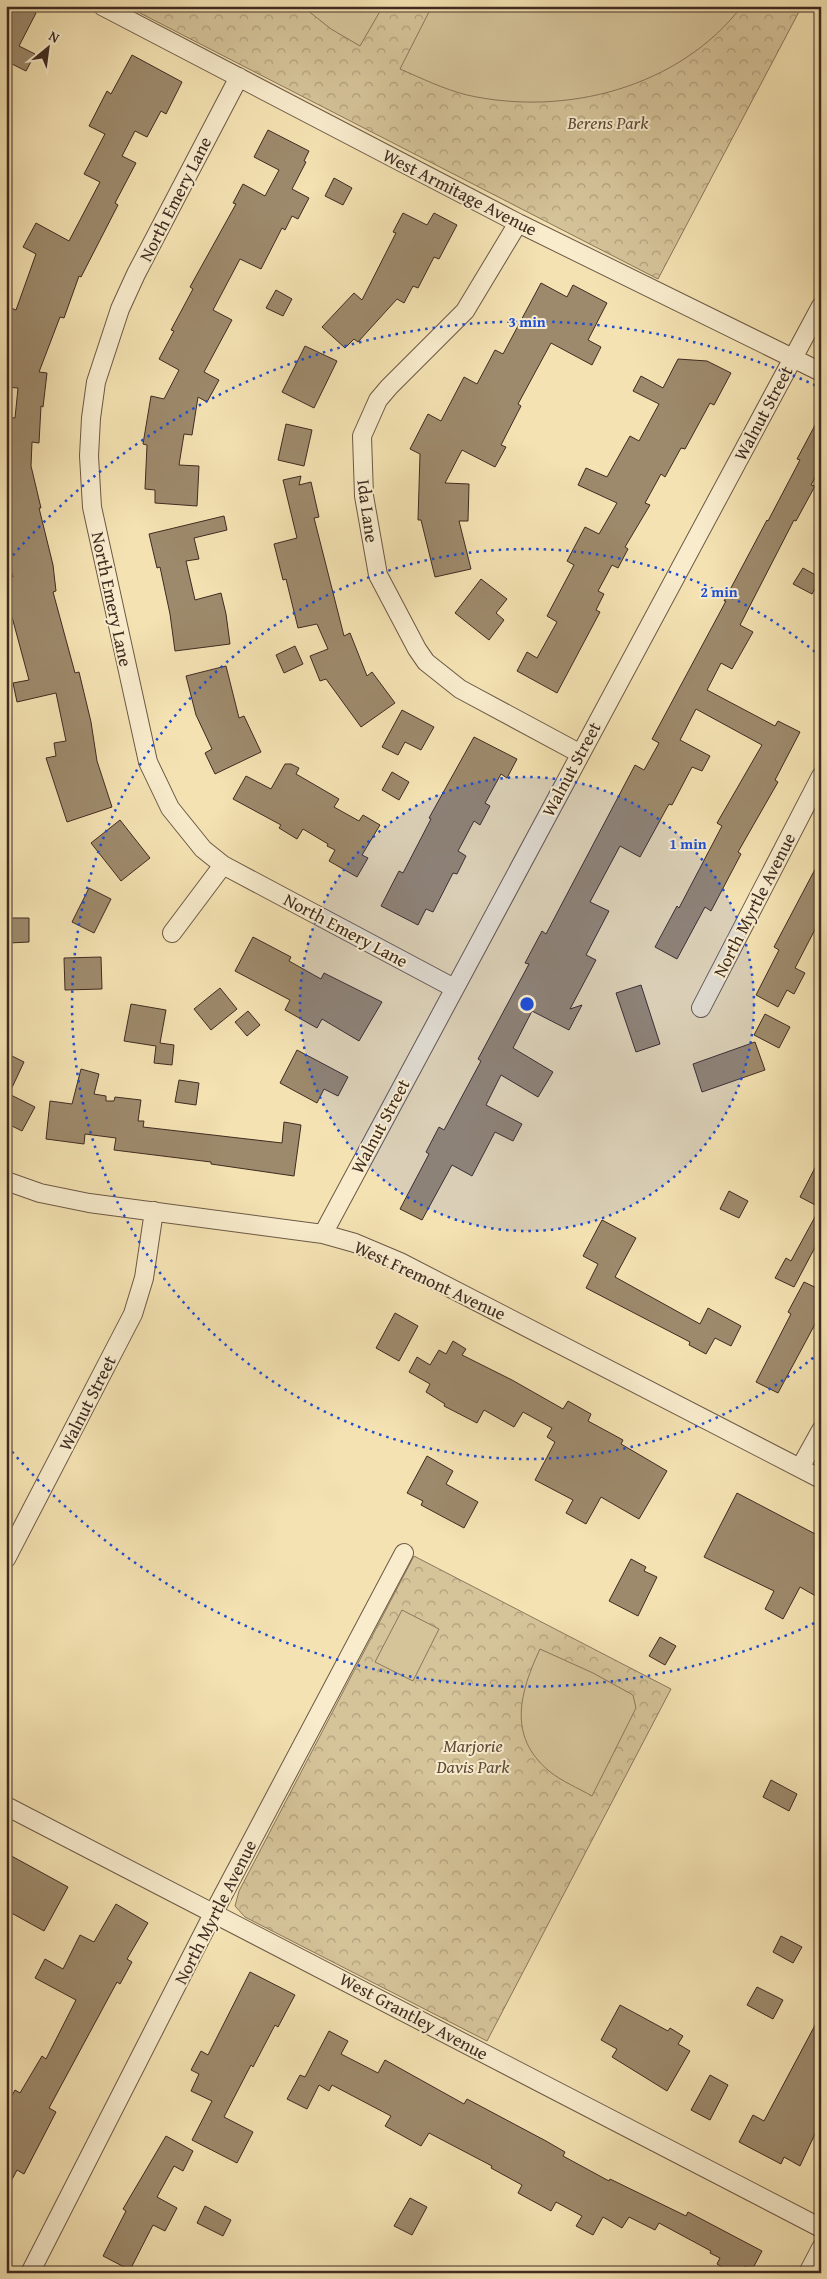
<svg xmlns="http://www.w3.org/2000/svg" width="827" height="2279" font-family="'Gentium Book Plus',serif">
<defs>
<pattern id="park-crowns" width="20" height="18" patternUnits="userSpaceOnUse" patternTransform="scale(1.25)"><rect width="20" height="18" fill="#d5c399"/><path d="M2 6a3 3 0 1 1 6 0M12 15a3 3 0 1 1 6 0" fill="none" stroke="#ae9f7c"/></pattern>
</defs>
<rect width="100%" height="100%" fill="#f4e2b2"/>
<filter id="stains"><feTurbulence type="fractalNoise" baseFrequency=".004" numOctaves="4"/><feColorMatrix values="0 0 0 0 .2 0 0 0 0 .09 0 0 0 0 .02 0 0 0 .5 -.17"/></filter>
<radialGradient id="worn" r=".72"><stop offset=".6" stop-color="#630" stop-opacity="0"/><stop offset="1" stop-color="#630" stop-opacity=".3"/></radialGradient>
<path fill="url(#park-crowns)" stroke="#8a775d" d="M139 6H802L658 279 136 11Z
M414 1556 671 1689 487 2041 245 1917 235 1906 239 1891Z"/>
<path fill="#d5c399" stroke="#8a775d" d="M302 6H383L360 46 331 29Z
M432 6H742C679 88 565 117 467 95 443 89 421 78 400 69Z
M402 1610 439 1629 413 1681 375 1662Z
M540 1649 593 1673 633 1695 636 1708 592 1796C578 1788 561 1781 549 1771 507 1736 520 1692 540 1649Z"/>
<path fill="#9d8a6c" stroke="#3f2b21" d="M6 6H24L36 13 19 46 35 54 26 71 10 63 6 70Z
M132 55 182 82 166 114 161 111 147 137 135 131 122 156 136 163 115 203 118 205 81 277 79 276 64 318 60 317 39 372 47 373 43 407 41 406 39 443 32 442 31 466 41 508H39L53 565 56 591 53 592 75 673 79 672 91 722 97 761 112 807 67 822 46 758 56 756 54 743 66 741 56 693 17 702 13 683 29 680 12 617 6 618V578L13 577 6 551V417L15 418 18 388 6 387 10 348 6 347V306L16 310 36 254 23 247 36 223 69 241 100 182 84 174 105 134 89 126 107 91 111 94Z
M268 130 309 151 304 161 306 162 292 189 309 198 298 219 292 216 285 230 282 228 261 269 240 259 213 310 232 320 204 372 219 380 207 402 198 397 192 435 184 434 179 465 199 466 197 506 155 503V490L145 489 147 445 143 444 151 396 164 399 179 370 159 359 174 331 171 330 193 289 190 287 236 204 233 203 243 184 265 196 279 170 254 157Z
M334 178 352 188 343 205 325 196Z
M403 213 427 225 434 213 457 225 439 259 434 257 418 288 413 286 404 303 397 299 358 342 354 339 345 348 322 327 354 293 362 300 396 233 393 232Z
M541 283 567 297 573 285 607 303 588 340 601 347 592 365 551 343 518 404 521 406 501 445 506 447 495 467 462 450 445 483 469 484 468 521H459L471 569 435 577 421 520H418L420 454 410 449 428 414 441 421 464 377 477 384 495 350 503 354Z
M276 290 292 299 283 316 266 308Z
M305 346 337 361 314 408 282 392Z
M678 359 707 361 731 373 714 405 710 403 685 449 681 448 665 477 661 474 645 503 650 505 625 547 628 549 618 568 612 565 598 591 604 594 596 610 600 612 557 693 517 671 527 652 537 658 557 622 547 616 574 565 567 561 585 527 599 534 617 503 578 485 586 468 607 477 630 436 639 441 659 404 633 391 641 376 663 388Z
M821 414V467L811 485 815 486 796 521 794 520 740 625 753 632 732 669 721 663 707 690 775 726 778 721 800 732 775 780 778 782 738 852 741 854 711 911 705 907 677 959 655 947 677 906 679 908 722 826 717 823 762 745 696 709 680 740 710 756 702 771 692 767 672 805 669 804 640 857 620 846 590 902 609 911 586 955 596 960 570 1009 582 1005 569 1030 532 1011 513 1048 553 1072 538 1097 501 1075 486 1105 522 1124 513 1141 495 1132 472 1176 452 1165 422 1220 400 1209 429 1154 426 1152 439 1127 444 1130 481 1061 478 1059 529 964 525 963 542 931 546 934 635 765 644 770 659 743 652 739 726 601H724L767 520 768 521 800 460 797 459Z
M286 424 312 430 304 466 278 460Z
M301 476 299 485 311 482 319 517 314 518 344 636 350 633 367 676 372 672 395 703 361 727 326 679 320 681 310 656 328 649 317 624 298 628 286 579 283 580 274 544 297 538 283 480Z
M224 516 227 530 194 538 199 559 186 561 195 600 221 593 226 614 230 644 175 651 170 614 160 567 157 568 149 534Z
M803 568 821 578 812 594 793 584Z
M481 579 507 599 496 613 504 620 489 640 455 613Z
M295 646 303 664 284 673 276 655Z
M226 666 239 718 244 716 261 752 215 774 205 753 212 749 196 715 186 676Z
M402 710 434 727 421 750 405 742 398 755 382 747Z
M474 737 517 759 507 778 501 774 485 803 490 806 480 825 474 821 458 851 466 856 457 874 453 873 433 912 426 909 418 925 381 906 399 871 403 873 431 819 429 818Z
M285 764H291L299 768 296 774 339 799 334 807 359 821 363 815 380 825 362 855 368 858 357 877 329 861 335 850 327 846 328 844 303 829 297 839 279 828 281 825 233 799 246 776 271 789Z
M392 772 409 782 399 800 382 790Z
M120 820 150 858 121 881 91 843Z
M821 858V918L795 968 805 973 794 994 787 990 778 1007 756 995 779 950 774 947Z
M89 888 111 899 94 933 72 922Z
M8 918H29V942L9 943Z
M253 937 291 957 289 961 321 979 324 973 382 1002 359 1041 322 1019 317 1028 285 1010 290 1000 235 971Z
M101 957 102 989 65 990 64 958Z
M641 985 660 1044 636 1052 616 993Z
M220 988 237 1009 211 1030 194 1009Z
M131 1004 166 1010 160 1043 174 1045 172 1065 154 1063 156 1046 124 1041Z
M248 1011 260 1025 247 1036 235 1022Z
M765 1014 790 1027 779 1048 754 1035Z
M755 1042 765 1070 702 1092 693 1064Z
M297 1050 348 1077 338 1096 324 1089 317 1103 280 1083Z
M6 1053 24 1062 9 1094 35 1107 22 1131 6 1123Z
M81 1069 99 1074 94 1094 106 1096V1101H114L115 1097 141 1100 138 1121H144L143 1127 282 1143 284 1122 301 1125 294 1176 211 1164V1162L114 1150 116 1138 85 1134 84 1144 46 1139 50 1101 72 1104Z
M179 1080 199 1083 196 1105 175 1102Z
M821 1156V1208L800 1197Z
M729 1191 748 1201 739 1218 720 1209Z
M816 1215 821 1217V1236L794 1287 775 1278 786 1258 791 1261Z
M602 1220 636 1238 615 1277 700 1324 708 1308 741 1326 731 1346 715 1338 706 1354 689 1345 690 1342 586 1288 598 1264 583 1256Z
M804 1282 821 1290V1313L778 1393 756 1382 791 1314 788 1312Z
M395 1313 418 1326 399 1361 376 1348Z
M453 1341 466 1349 462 1355 512 1380 563 1409 568 1401 591 1414 588 1421 623 1440 621 1444 667 1471 639 1519 601 1497 586 1524 566 1513 573 1500 535 1480 555 1442 547 1437 552 1428 523 1412 514 1427 484 1410 477 1423 444 1406 445 1404 426 1392 430 1384 409 1372 417 1357 430 1365 439 1350 446 1354Z
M427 1456 453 1471 446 1484 478 1502 464 1528 421 1505 423 1501 407 1493Z
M737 1493 821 1537V1599L800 1587 783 1619 765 1609 774 1591 704 1557Z
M631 1559 646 1567 644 1571 657 1577 638 1616 609 1601Z
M660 1637 676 1646 665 1665 649 1656Z
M771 1780 797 1794 789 1811 763 1797Z
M6 1853 68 1887 44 1931 6 1910Z
M116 1904 148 1923 127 1959 132 1962 120 1984 117 1982 49 2108 56 2112 24 2174 17 2170 6 2191V2106L15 2090 20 2093 42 2056 46 2059 76 2000 35 1978 45 1959 63 1969 80 1935 94 1942Z
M781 1936 802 1947 793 1963 773 1952Z
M250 1972 295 1995 278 2027 275 2025 253 2067 251 2065 224 2117 253 2132 237 2163 192 2140 212 2101 191 2091 199 2074 191 2070 201 2051 208 2055Z
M757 1987 783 2000 773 2019 747 2005Z
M620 2005 668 2031 670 2028 683 2036 678 2044 690 2051 667 2091 612 2057 617 2049 601 2040Z
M821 2014V2121L800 2166 784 2157 781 2164 739 2142 753 2115 764 2121Z
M329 2031 348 2041 341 2054 378 2073 385 2060 464 2104 467 2099 546 2141 565 2152 563 2156 609 2181 610 2179 686 2216 688 2212 762 2251 752 2270 745 2266 741 2273H732L717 2264 720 2258 710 2253 711 2251 659 2223 655 2230 629 2217 622 2228 603 2217 593 2235 576 2226 582 2216 556 2202 551 2211 518 2193 522 2185 491 2168 492 2166 429 2133 421 2146 385 2126 391 2116 332 2085 329 2091 319 2085 307 2109 287 2099 300 2075 305 2077Z
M710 2075 728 2085 710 2120 691 2110Z
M166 2136 193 2151 183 2171 174 2166 157 2197 177 2208 165 2231 153 2225 130 2270 103 2256 126 2211 123 2209Z
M410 2198 427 2207 412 2235 394 2226Z
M205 2206 231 2220 223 2236 197 2223Z"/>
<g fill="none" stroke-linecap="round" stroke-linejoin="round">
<g stroke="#6c5945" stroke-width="20">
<path id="minor" d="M102 6 518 223 821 372
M239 77 136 274 120 309 96 382 91 418 89 456 92 507 148 762 170 808 203 849 223 865 454 988
M518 223 465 311 389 387 378 400 362 436 364 496 378 575 417 649 426 662 460 689 579 753
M172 933 223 865
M701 1008 821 776
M6 1181 40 1193 89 1203 323 1234 355 1243 400 1262 821 1479
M323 1234 821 306
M800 1468 821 1430
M6 1559 133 1314 144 1278 154 1211
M6 1806 821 2228
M30 2273 214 1912 404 1553
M808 2273 821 2248"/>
</g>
<use href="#minor" stroke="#f8eccd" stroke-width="18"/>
</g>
<circle cx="527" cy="1004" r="227" fill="#1d4ed8" fill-opacity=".12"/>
<g fill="none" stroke="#1d4ed8" stroke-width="2.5" stroke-dasharray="2.5 5">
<circle cx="527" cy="1004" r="227"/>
<path d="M819 1353A455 455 0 1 1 819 655"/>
<path d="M821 1620A682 682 0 0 1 8 1447M8 561A682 682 0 0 1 821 388"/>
</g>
<g text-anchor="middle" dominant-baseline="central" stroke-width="4" stroke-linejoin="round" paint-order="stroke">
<g font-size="18" font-style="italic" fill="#5d4939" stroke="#f8eccd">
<text x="608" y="122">Berens Park</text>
<text x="473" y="1745">Marjorie<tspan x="473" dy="21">Davis Park</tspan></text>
</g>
<g font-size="18" fill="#3f2b21" stroke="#f8eccd">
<text transform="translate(460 192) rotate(27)">West Armitage Avenue</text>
<text transform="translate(175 199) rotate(-63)">North Emery Lane</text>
<text transform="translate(763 413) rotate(-62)">Walnut Street</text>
<text transform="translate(368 511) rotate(82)">Ida Lane</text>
<text transform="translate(112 599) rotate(78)">North Emery Lane</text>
<text transform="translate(571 769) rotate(-62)">Walnut Street</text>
<text transform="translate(754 905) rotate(-63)">North Myrtle Avenue</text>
<text transform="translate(346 930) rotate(28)">North Emery Lane</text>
<text transform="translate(380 1126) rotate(-62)">Walnut Street</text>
<text transform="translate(430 1280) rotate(25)">West Fremont Avenue</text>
<text transform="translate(87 1403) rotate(-63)">Walnut Street</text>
<text transform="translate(215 1912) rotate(-63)">North Myrtle Avenue</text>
<text transform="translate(414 2016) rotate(28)">West Grantley Avenue</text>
</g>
</g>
<circle cx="527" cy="1004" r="8" fill="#1d4ed8" stroke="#f8eccd" stroke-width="2.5"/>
<g font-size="15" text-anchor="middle" font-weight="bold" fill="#1d4ed8" stroke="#f8eccd" stroke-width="4" stroke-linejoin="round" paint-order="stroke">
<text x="527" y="327">3 min</text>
<text x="719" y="597">2 min</text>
<text x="688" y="849">1 min</text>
</g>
<rect width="827" height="2279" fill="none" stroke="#f4e2b2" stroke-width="25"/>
<rect x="8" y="8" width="812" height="2264" fill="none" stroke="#3f2b21" stroke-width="2.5"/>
<rect x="12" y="12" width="802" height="2254" fill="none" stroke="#3f2b21"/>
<g transform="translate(48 48) rotate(29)" stroke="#f8eccd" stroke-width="4" paint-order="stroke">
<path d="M0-4L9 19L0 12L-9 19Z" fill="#3f2b21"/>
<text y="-8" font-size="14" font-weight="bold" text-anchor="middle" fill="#3f2b21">N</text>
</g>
<rect width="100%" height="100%" filter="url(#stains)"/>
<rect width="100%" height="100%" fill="url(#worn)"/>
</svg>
